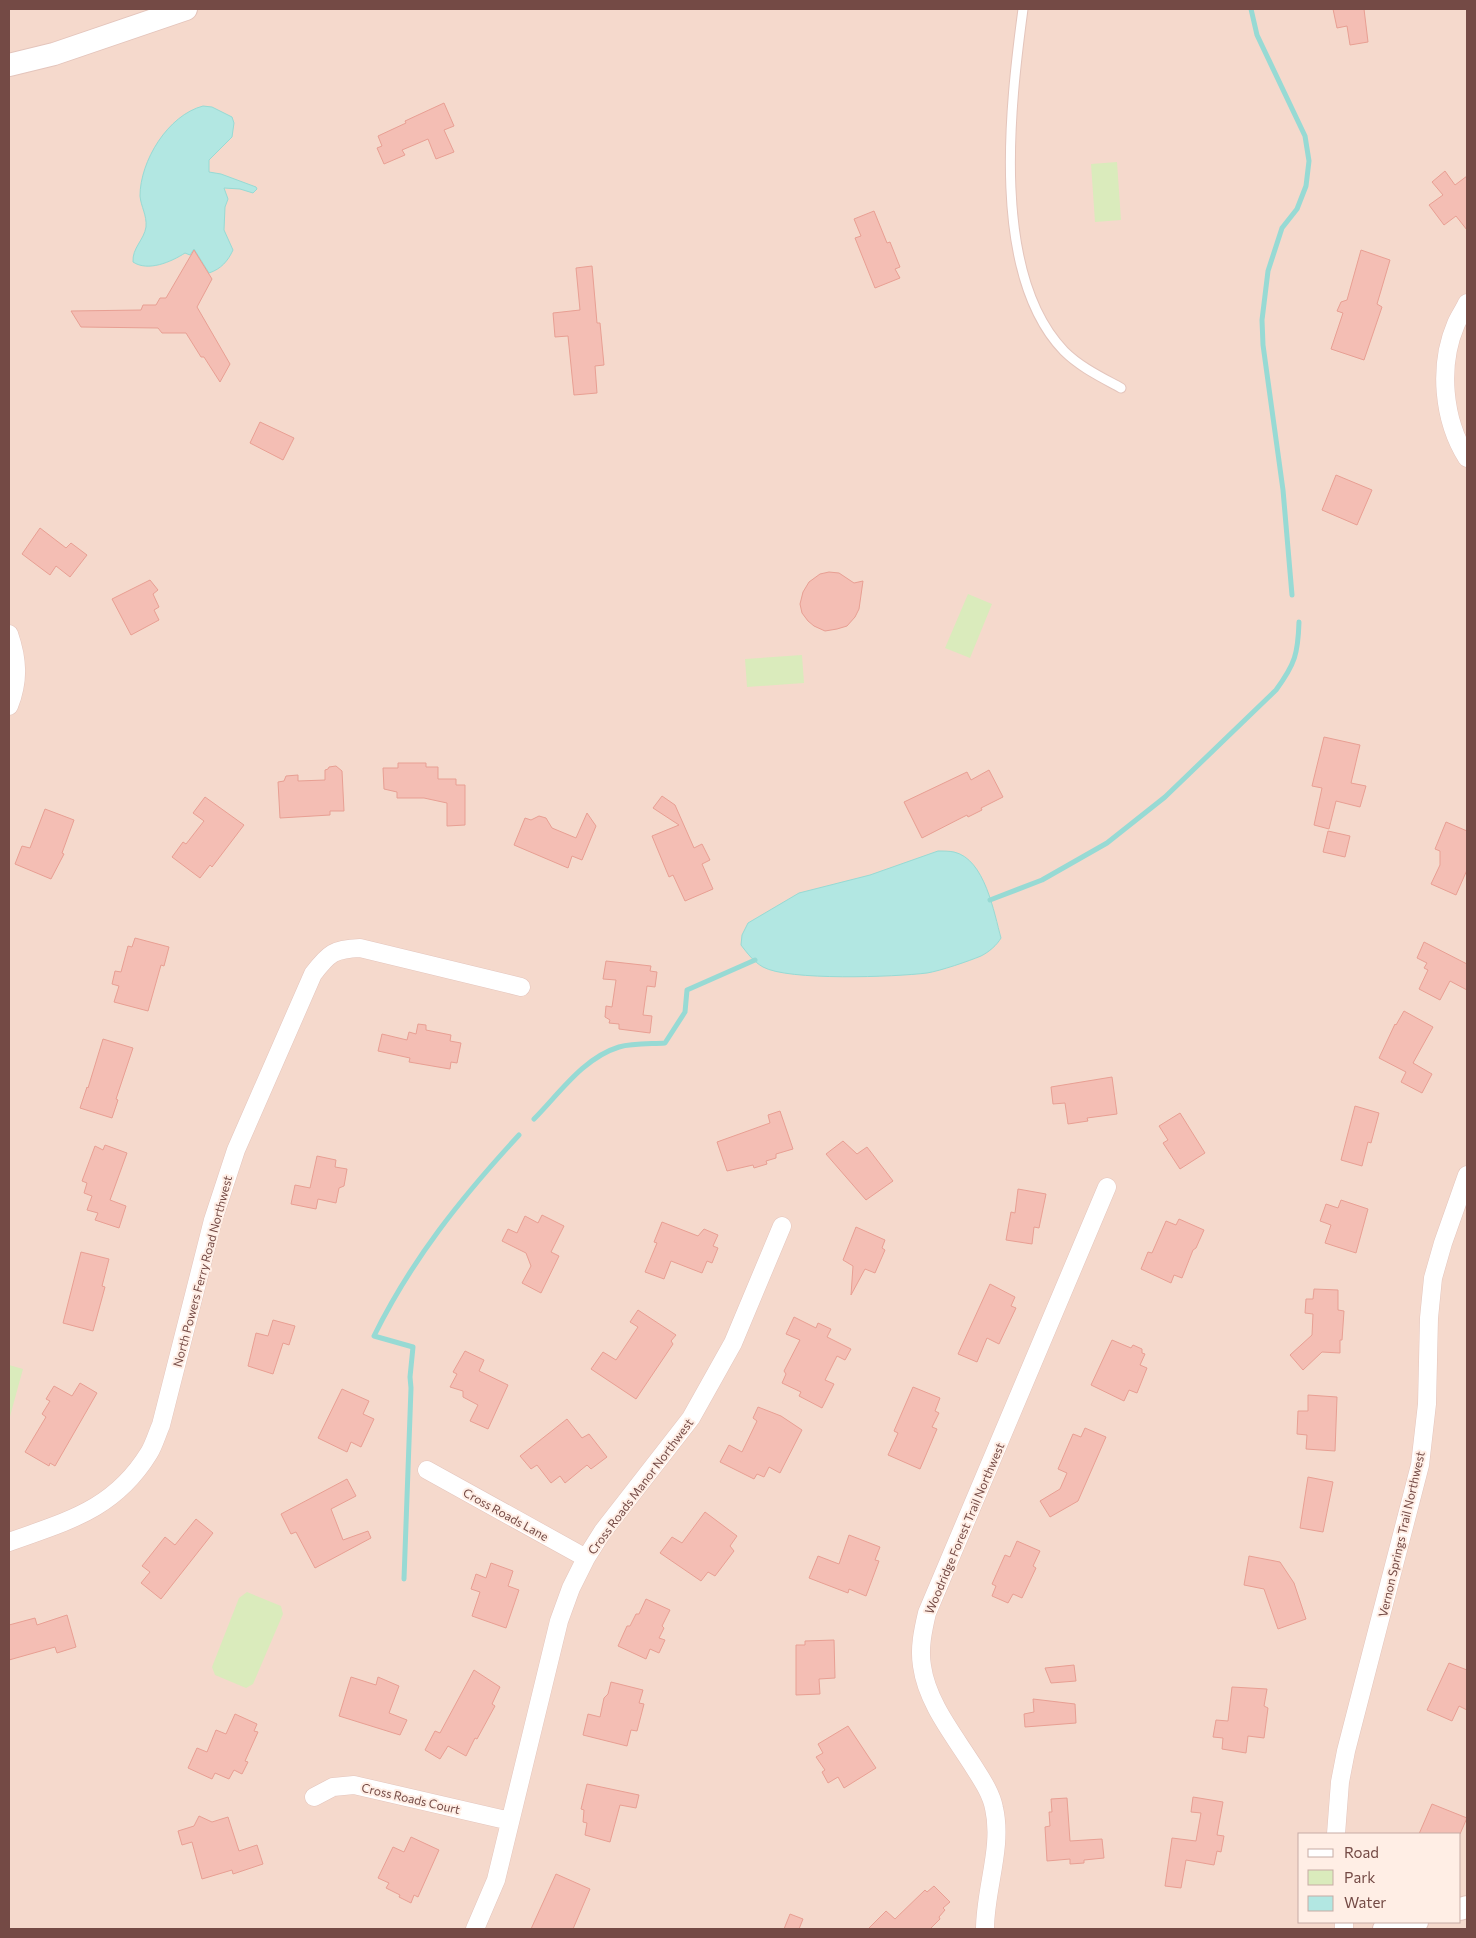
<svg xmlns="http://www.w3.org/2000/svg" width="1476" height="1938" font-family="Commissioner,sans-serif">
<rect width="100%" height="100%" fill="#fee9dd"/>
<path fill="#f5d9cc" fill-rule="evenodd" d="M9 9H1467V1929H9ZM1300 1834H1460V1922H1300Z"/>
<path fill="#daebbc" d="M1117 162 1121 220 1095 222 1091 164Z
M968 594 992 604 970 658 945 648Z
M802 655 804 683 747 687 745 659Z
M9 1365 23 1369 9 1420Z
M247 1592 281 1606 283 1614 253 1684 246 1688 215 1675 212 1667 239 1598Z"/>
<path fill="#b2e7e2" stroke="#97dad4" d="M203 106 212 107 232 117 234 123 232 137 209 160V172L221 174 256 187 257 189 253 193 240 189 224 188 228 199 225 207 224 230 233 250C228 261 221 269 209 273L194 249 190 255 185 253C171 262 148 272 133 262 132 248 144 240 146 227 147 215 141 207 140 196 140 161 168 115 203 106Z
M938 851C943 851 949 851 954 852 985 859 994 913 1001 938 997 945 989 952 981 956 969 961 940 971 927 973 895 977 788 981 763 967 754 962 747 953 741 945L742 935 748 923 799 893 870 875Z"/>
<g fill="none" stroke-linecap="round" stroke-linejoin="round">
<path stroke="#97dad4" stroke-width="5" d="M1251 9 1257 35 1305 136 1309 161 1306 186 1297 209 1282 228 1268 271 1262 320 1263 345 1283 490 1292 595
M990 900 1042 880 1107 843 1165 797 1276 690C1295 664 1298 654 1299 622
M534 1119C559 1094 583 1058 619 1047 633 1043 651 1044 665 1043L685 1012 687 990 755 960
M404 1579 411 1388 410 1377 413 1347 374 1336C412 1259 461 1198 519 1135"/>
</g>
<path fill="#f4beb4" stroke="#e89f93" d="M1333 9H1364L1368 42 1350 45 1347 26 1337 28Z
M444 103 454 126 444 130 454 152 436 159 428 139 402 150 405 155 384 164 377 148 382 146 378 136 406 123 405 121Z
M1445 171 1455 185 1467 176V230L1456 216 1444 225 1429 205 1443 195 1432 182Z
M874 211 887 243 890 242 900 267 895 269 900 278 875 288 855 238 861 236 854 219Z
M194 250 212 279 197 307 230 364 220 382 204 357H201L186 333H162L158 328 81 327 71 311 141 310 143 305H156L160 298H166Z
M1361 250 1390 260 1377 304 1382 307 1364 360 1331 349 1343 313 1337 311 1341 302 1347 300Z
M592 266 597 323H600L604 365 595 366 597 393 574 395 568 336 555 337 553 313 580 310 576 268Z
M260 422 294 438 283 460 250 443Z
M1336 475 1372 490 1357 525 1322 510Z
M40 528 66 548 71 543 87 555 70 577 56 566 50 575 22 554Z
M829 572 839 573 854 583 863 581 859 609 855 617 847 626 837 629 825 631 814 626 808 621 802 613 800 604 803 592 809 582 820 574Z
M150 580 158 590 153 594 159 607 154 610 159 620 131 635 112 599Z
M1324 737 1360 745 1351 783 1366 786 1360 807 1336 801 1329 829 1314 825 1322 788 1312 786Z
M398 763H426V767H438V779H456V785H465V825L447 826V803L424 798H397V792L384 789 383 768H398Z
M336 766 342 771 344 811H330V815L280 818 278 782 284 781 286 776 298 775V781L325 780V770L328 769 329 767Z
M989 770 1003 797 981 808 982 810 968 817 967 815 922 838 904 802 967 772 971 780Z
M662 796 675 805 694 848 702 844 710 860 702 864 713 889 685 901 673 875 669 877 652 836 679 825 653 808Z
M205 797 244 825 212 867 210 865 200 878 172 857 183 842 186 844 204 821 193 813Z
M45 809 74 820 62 853 64 854 51 879 15 864 22 846 30 848Z
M587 813 596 826 582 860 572 856 568 868 514 845 525 818 531 820 539 816 546 818 552 828 576 838Z
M1446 822 1467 831V870L1456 895 1431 884 1440 865V851L1435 849Z
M1328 831 1350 836 1345 857 1323 852Z
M135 938 169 947 164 966 161 965 148 1011 114 1002 119 986 112 984 115 971 121 972 128 946 132 947Z
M1424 942 1467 964V990L1450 981 1440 1000 1419 989 1428 970 1424 968 1427 963 1417 958Z
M606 961 651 966 650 971 657 972 655 987 647 986 643 1015 652 1016 650 1033 619 1029V1024L609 1023 610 1020 605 1017 606 1006 612 1007 616 980 603 979Z
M1404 1011 1433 1027 1413 1063 1432 1074 1422 1093 1401 1082 1406 1072 1379 1058 1395 1024 1396 1025Z
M418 1024 426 1025V1030L451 1035 450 1041 461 1043 457 1063 451 1062 450 1069 409 1062 410 1058 378 1051 382 1034 407 1040 409 1032 416 1034Z
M103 1039 133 1048 116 1099 118 1100 112 1118 80 1108 87 1087 88 1088Z
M1112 1077 1117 1114 1087 1118 1088 1121 1068 1124 1065 1103 1053 1104 1051 1087Z
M1355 1106 1379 1113 1371 1143 1368 1142 1362 1166 1341 1160Z
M780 1111 793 1149 776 1154V1158L766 1161 767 1164 754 1168 753 1165 727 1171 717 1142 770 1123 768 1115Z
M1180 1113 1205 1153 1180 1169 1163 1143 1168 1140 1159 1126Z
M843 1141 857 1154 867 1147 893 1181 866 1200 826 1154Z
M105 1145 127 1153 110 1200 126 1206 119 1228 95 1220 98 1213 87 1210 92 1196 84 1193 87 1183 82 1181 95 1146 103 1150Z
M317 1156 336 1160 335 1167 347 1169 344 1186 339 1188 336 1203 318 1199 316 1209 291 1204 295 1185 310 1188Z
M1018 1189 1046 1194 1039 1228 1034 1227 1032 1244 1006 1240 1011 1212 1015 1213Z
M1341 1200 1368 1209 1356 1253 1325 1243 1331 1225 1320 1221 1326 1204 1338 1208Z
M542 1215 564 1226 551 1252 559 1256 541 1293 522 1283 531 1266 526 1253 502 1241 508 1229 517 1233 525 1216 538 1223Z
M1179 1219 1204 1230 1196 1248 1193 1250 1182 1278 1174 1275 1171 1283 1141 1269 1148 1252 1152 1253 1166 1221 1176 1225Z
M662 1222 698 1236 704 1229 718 1235 713 1246 718 1248 712 1263 707 1261 702 1273 671 1261 664 1279 645 1272 657 1243 654 1242Z
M856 1227 885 1240 882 1248 885 1250 875 1273 865 1269 851 1295 853 1266 843 1260Z
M81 1252 109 1259 102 1286 105 1287 93 1331 63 1323Z
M990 1284 1015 1297 1011 1306 1016 1308 999 1344 987 1338 977 1362 958 1354Z
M1314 1289 1338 1290V1310L1344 1311 1342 1340H1340V1353L1322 1352 1303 1370 1290 1355 1312 1335 1313 1314 1305 1313 1306 1299H1313Z
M638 1310 676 1335 671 1341 673 1344 636 1399 591 1369 603 1352 616 1360 638 1327 630 1322Z
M794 1317 816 1328 818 1323 831 1329 827 1337 851 1349 845 1360 837 1356 825 1380 834 1384 822 1408 799 1396 801 1392 782 1383 786 1374 784 1371 800 1340 786 1334Z
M273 1320 295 1326 289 1345 283 1343 273 1374 248 1366 256 1333 268 1336Z
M1112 1340 1131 1348 1133 1345 1142 1349V1353L1145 1354 1140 1365 1147 1368 1137 1393 1129 1390 1124 1401 1091 1385Z
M465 1351 484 1360 479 1371 508 1385 488 1429 470 1421 478 1405 463 1397V1391L450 1387 457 1374 453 1372Z
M80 1383 97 1393 55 1466 50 1463 49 1466 25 1452 46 1417 42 1414 50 1401 46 1399 54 1386 72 1396Z
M913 1387 940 1398 935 1411 939 1413 932 1427 937 1429 920 1469 888 1455 898 1433 894 1431Z
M342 1389 369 1401 363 1414 374 1419 361 1447 351 1442 347 1452 318 1438Z
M1308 1395 1337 1397 1335 1451 1306 1449 1307 1435 1297 1434 1298 1411H1308Z
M758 1407 781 1416 802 1430 780 1473 769 1467 764 1477 757 1474 754 1479 720 1462 729 1445 742 1452 757 1421 753 1418Z
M567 1419 582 1438 589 1434 607 1457 591 1469 587 1465 565 1483 560 1476 551 1483 537 1465 531 1469 520 1456Z
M1085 1428 1106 1437 1078 1501 1050 1517 1040 1501 1060 1489 1067 1473 1058 1469 1073 1434 1081 1437Z
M1308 1477 1333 1482 1323 1532 1300 1528Z
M347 1479 356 1496 331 1509 343 1540 368 1531 371 1538 315 1568 296 1532 291 1534 281 1514Z
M705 1512 737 1536 730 1546 734 1551 715 1576 708 1572 701 1581 660 1553 672 1537 682 1543Z
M196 1519 213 1533 161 1599 141 1583 150 1572 142 1566 165 1537 175 1545Z
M849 1535 880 1547 875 1560 879 1561 866 1596 849 1589 848 1593 809 1578 818 1556 839 1564Z
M1017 1541 1040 1551 1033 1566 1036 1568 1022 1598 1013 1594 1008 1603 992 1596 996 1586 992 1584 1005 1555 1010 1557Z
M1249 1556 1280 1562 1294 1583 1306 1619 1278 1629 1264 1589 1244 1585Z
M491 1563 513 1571 508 1586 519 1590 506 1628 472 1616 480 1592 471 1589 476 1574 486 1578Z
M646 1599 670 1610 662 1626 664 1628 659 1638 665 1640 659 1653 650 1649 646 1659 618 1646 627 1626H630L636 1614H639Z
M67 1615 76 1647 57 1653 55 1647 9 1660V1625L35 1618 37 1625Z
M834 1640 835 1678 819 1679 820 1694 796 1695V1645H805V1641Z
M1449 1663 1467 1670V1710L1459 1706 1452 1721 1427 1710Z
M1074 1665 1076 1681 1051 1683 1045 1668Z
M474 1670 500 1687 492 1704 495 1706 477 1739 475 1738 466 1756 448 1746 440 1759 425 1750 435 1731 440 1733Z
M351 1677 376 1685 378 1677 399 1686 389 1713 407 1720 400 1735 339 1716Z
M611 1682 643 1690 639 1703 644 1704 637 1731 631 1730 627 1746 583 1735 588 1714 600 1717 604 1698 608 1694Z
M1232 1687 1267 1689 1264 1706 1268 1708 1264 1738 1248 1736 1246 1753 1222 1749 1223 1738 1213 1737 1216 1720 1228 1721Z
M1033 1699 1075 1704 1076 1723 1025 1727 1024 1714 1034 1712Z
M235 1714 257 1724 254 1731 258 1732 245 1761 248 1762 242 1774 234 1770 229 1779 215 1773 212 1779 188 1768 197 1748 207 1752 216 1730 226 1734Z
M848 1726 876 1768 844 1788 838 1777 828 1783 822 1772 825 1770 816 1757 823 1753 818 1744Z
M587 1784 639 1795 636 1808 620 1805 610 1842 585 1835 587 1823 583 1822 584 1810 581 1809Z
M1193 1797 1223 1802 1217 1835 1224 1836 1221 1852 1217 1851 1214 1865 1186 1860 1181 1888 1165 1886 1172 1838 1196 1841 1201 1813 1191 1812Z
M1067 1798 1070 1841 1102 1839 1104 1858 1084 1860V1863L1070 1864V1859L1047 1861 1045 1827 1050 1826 1049 1812H1052L1051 1799Z
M1432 1804 1467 1818 1460 1834H1419Z
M199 1816 212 1822 228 1817 239 1851 257 1845 263 1864 233 1874 232 1870 202 1879 192 1842 182 1845 178 1831 194 1826Z
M411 1837 439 1850 418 1897 414 1895 411 1903 399 1897 400 1895 386 1888 389 1883 378 1878 393 1847 404 1852Z
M556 1874 590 1889 573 1929H531Z
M934 1886 950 1902 943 1908 945 1910 939 1917 940 1919 930 1929H868L886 1911 895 1919 925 1890 927 1892Z
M790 1914 803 1919 799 1929H784Z"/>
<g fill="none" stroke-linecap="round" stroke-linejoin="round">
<g stroke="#e4c5bc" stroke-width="11">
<path id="service" d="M1023 9C1010 106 990 274 1064 351 1080 367 1101 377 1121 388"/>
</g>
<g stroke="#e4c5bc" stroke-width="19">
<path id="minor" d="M1467 303C1464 310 1459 317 1456 324 1438 366 1443 420 1467 458
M9 634C18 660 19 681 9 706
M427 1470 586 1558
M9 1542C67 1521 114 1510 149 1453 154 1445 157 1434 161 1425L213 1220 236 1150 313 974C329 953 334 949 360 948L521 987
M314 1797 333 1787 354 1785 510 1821
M1336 1834 1340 1782 1346 1751 1420 1465 1427 1404 1429 1318 1433 1278 1443 1243 1467 1175
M1344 1922V1929
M475 1929 496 1880 559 1621 571 1588 586 1558 603 1531 691 1418 733 1343 782 1226
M985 1929C985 1889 1003 1847 994 1808 991 1792 980 1777 972 1764 953 1734 927 1702 922 1666 919 1648 923 1630 927 1613L1107 1187"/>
</g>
<g stroke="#e4c5bc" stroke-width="24">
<path id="tertiary" d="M9 65 54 54 186 9
M1460 1909 1467 1907
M1384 1929 1417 1922"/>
</g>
<use href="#service" stroke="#fff" stroke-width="9"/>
<use href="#minor" stroke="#fff" stroke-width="18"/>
<use href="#tertiary" stroke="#fff" stroke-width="22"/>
</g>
<g text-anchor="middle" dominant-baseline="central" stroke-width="4" stroke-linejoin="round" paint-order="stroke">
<g font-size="12" fill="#744a45" stroke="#ffeee5">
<text transform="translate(202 1271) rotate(-75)">North Powers Ferry Road Northwest</text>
<text transform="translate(640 1486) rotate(-53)">Cross Roads Manor Northwest</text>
<text transform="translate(506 1514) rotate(29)">Cross Roads Lane</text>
<text transform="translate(964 1528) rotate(-67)">Woodridge Forest Trail Northwest</text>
<text transform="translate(1401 1534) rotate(-77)">Vernon Springs Trail Northwest</text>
<text transform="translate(411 1798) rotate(13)">Cross Roads Court</text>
</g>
</g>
<rect width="1476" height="1938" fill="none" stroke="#744a45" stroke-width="20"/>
<rect x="1298" y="1833" width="162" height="90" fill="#ffeee5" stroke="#c7aca5"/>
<rect x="1308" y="1849" width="25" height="8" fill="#ffffff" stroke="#c7aca5"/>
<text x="1344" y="1858" font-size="15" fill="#744a45">Road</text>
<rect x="1308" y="1870" width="25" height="15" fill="#daebbc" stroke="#c7aca5"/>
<text x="1344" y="1883" font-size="15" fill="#744a45">Park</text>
<rect x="1308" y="1896" width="25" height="15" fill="#b2e7e2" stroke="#c7aca5"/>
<text x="1344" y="1908" font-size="15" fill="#744a45">Water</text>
</svg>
